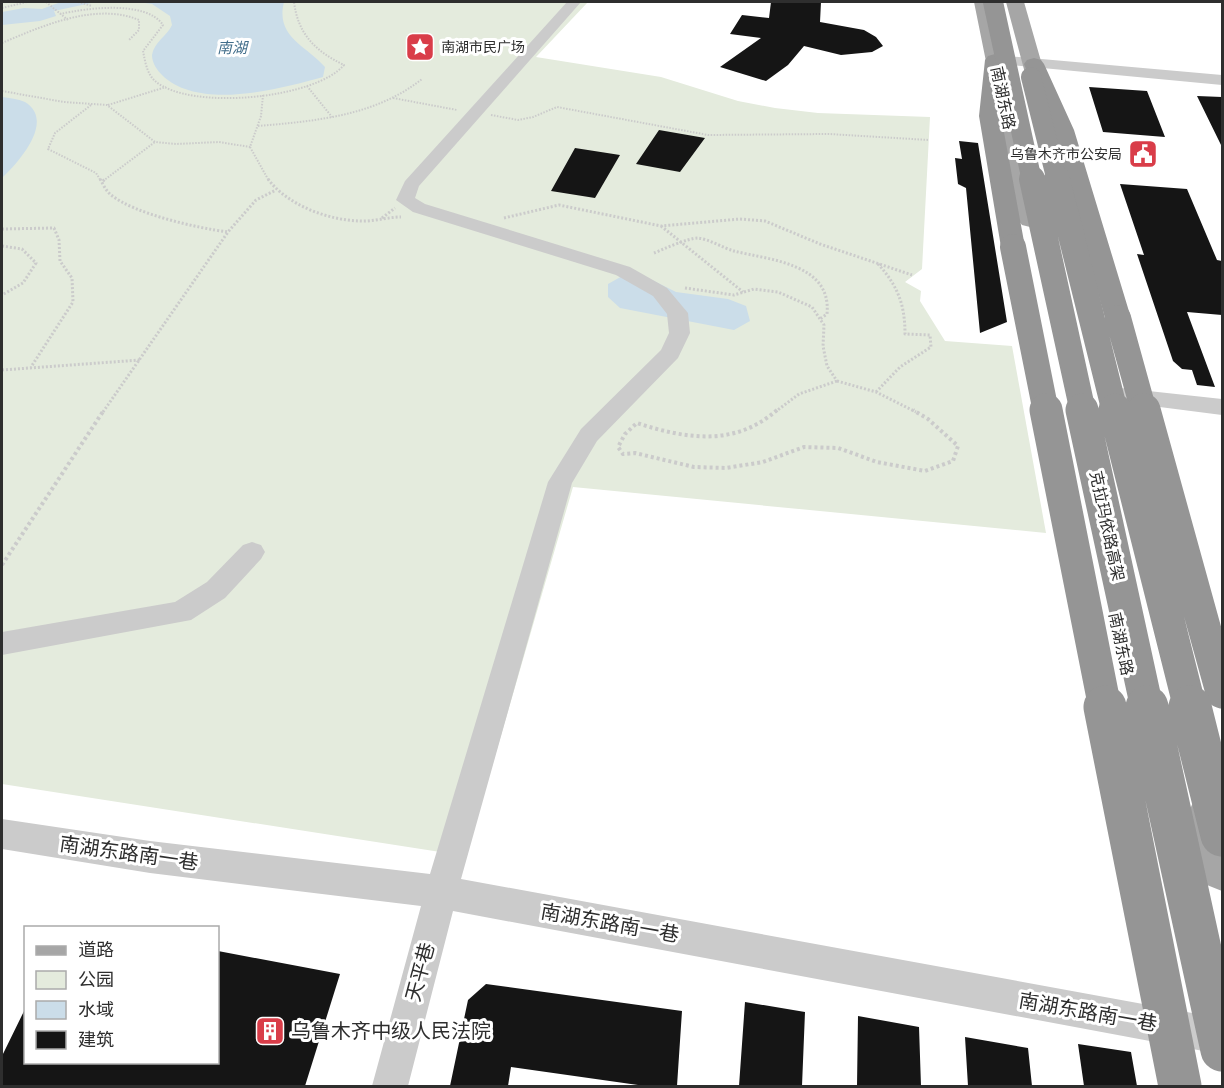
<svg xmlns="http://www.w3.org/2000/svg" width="1224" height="1088" font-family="'Roboto Condensed','Noto Sans SC',sans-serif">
<rect width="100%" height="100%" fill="#fff"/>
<path fill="#e4ebdd" d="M2 2H588L536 57 661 77 738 101 775 108 818 113 930 117 922 269 905 282 921 291 920 301 945 341 1012 346 1046 533 573 487 466 856 2 784Z"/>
<path fill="#cbdde9" d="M61 2H96L54 11 56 16 40 21 2 25V12L24 8 42 9Z
M138 2H284C275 37 307 46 325 67L323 77C280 89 198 111 162 75 157 70 152 63 152 55 154 42 167 36 172 25L170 16 152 4Z
M2 97C9 98 18 99 25 102 56 121 18 163 2 178Z
M624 275 646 277 676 292 728 299 746 306 750 321 734 330 620 308 608 297V284Z"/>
<path fill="#151515" d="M771 2H821L820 22 864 30 876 37 883 46 872 52 841 55 804 46 788 65 766 81 720 67 761 38 730 34 742 15 769 18Z
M1089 87 1147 91 1165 137 1103 132Z
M1197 96 1222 97V147Z
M659 130 705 138 680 172 636 164Z
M959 141 978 143 1007 322 980 333 966 188 958 184 955 158 962 159Z
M575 148 620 155 595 198 551 191Z
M1120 184 1187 189 1217 260 1222 261V315L1187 312 1215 387 1197 385 1192 370 1182 369 1173 361 1137 254 1144 255Z
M218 951 340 974 305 1086H2V1056L26 1007V1062H218Z
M486 984 682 1011 677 1086H645L511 1067 508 1086H450L468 1000Z
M745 1002 805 1012 802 1086H739Z
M858 1016 919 1027 921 1086H857Z
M965 1037 1028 1048 1032 1086H968Z
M1078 1044 1131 1052 1137 1086H1084Z"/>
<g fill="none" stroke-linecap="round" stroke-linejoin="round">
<path stroke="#cbcbcb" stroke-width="2" stroke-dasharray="1.5 1.5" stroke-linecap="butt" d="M46 2 68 20
M78 2 92 6
M2 8 27 2
M60 14C87 8 146 0 163 25L143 51C145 61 147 74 155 81 190 111 315 99 344 65 315 51 298 34 294 2
M2 43C42 26 96 2 139 20V30L129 40
M307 86 332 117
M2 91 64 102 107 105 155 142 176 144 219 142 250 147
M263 95 261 116 250 147 269 181
M393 98 457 110
M91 105 55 133 48 149 96 173 101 181
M108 105 166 87
M491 115 518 120 533 117 557 107 708 135 829 134 929 140
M258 126C316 121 375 116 422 79
M103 181 155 142"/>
<path stroke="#cbcbcb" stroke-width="3" stroke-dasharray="2 2" stroke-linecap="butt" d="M100 179C103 184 106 191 111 195 135 214 197 228 228 232
M268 179C287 205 328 220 359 221 373 222 387 217 401 217
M103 181 105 179
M382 218 395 208
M504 218 559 205 661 226 740 219 765 221 820 244 912 275
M661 226 743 292
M2 229 54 228 59 240 60 261 72 278 73 302 31 367
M2 246 22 249 36 263 23 283 2 295
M654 253C664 249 688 238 698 238 709 239 723 248 734 251 769 260 832 263 827 314L820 319
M685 288 734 295 754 289 778 292 812 307 824 325 823 346 827 366 837 381
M2 370 140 360
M837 381 876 392 916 412
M876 392 900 367 931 347 930 335 905 334C905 305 898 286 878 264
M103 412 228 232 256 200 276 190
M775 412 799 394 837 381"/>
<path stroke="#cbcbcb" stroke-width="4" stroke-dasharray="3 3" stroke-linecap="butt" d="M777 410C735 447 686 439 637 423L625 434 618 447 623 454 635 453 694 467 726 468 763 462 804 447 838 448 877 462 925 471 953 461 958 446 928 419 913 410
M2 565 104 410"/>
<path fill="#cbcbcb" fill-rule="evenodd" d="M567 2H581L419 186 415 198 425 204 630 267 667 288 688 313 690 333 678 358 597 441 572 483 461 879 1214 1017 1222 1020V1050L1214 1053 453 911 408 1086H372L421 906 150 873 2 849V819L150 841 430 874 548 482 581 429 661 350 669 333 667 314 653 296 616 275 413 212 396 200 405 181Z
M995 55 1222 75V85L990 63 987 60 990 57Z
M1121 388 1222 399V415L1113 401 1110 396 1113 391Z
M252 542 261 545 265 552 261 559 225 598 191 620 2 655V632L175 602 207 582 243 545Z"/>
<path fill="#a6a6a6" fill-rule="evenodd" d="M974 2H992L1042 220 1038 225 1030 227 1022 225 1018 220Z
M1006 2H1024L1053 103 1050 107 1043 109 1036 107 1033 103Z
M1208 795 1222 801V891L1207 885 1201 870 1188 814 1194 800Z"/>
<path fill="#959595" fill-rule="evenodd" d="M995 54 1002 56 1005 60 1001 116 1025 247 1022 252 1013 254 1004 252 1001 247 979 116 985 60 988 56Z
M1034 58 1041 60 1044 64 1074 130 1131 318 1127 324 1118 326 1109 324 1105 318 1052 130 1024 64 1027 60Z"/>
<path stroke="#959595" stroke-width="20" d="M993 2 1032 181
M1031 77 1057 181"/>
<path stroke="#959595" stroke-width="26" d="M1032 179 1083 412
M1057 179 1115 412
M1013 247 1046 412
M1118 318 1144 412"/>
<path stroke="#959595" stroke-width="33" d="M1046 410 1105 708
M1082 410 1147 708
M1115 410 1190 708
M1144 410 1222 692"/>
<path stroke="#959595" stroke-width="43" d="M1105 707 1180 1086
M1147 707 1222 1050
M1190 707 1222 835"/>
</g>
<defs>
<g id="sight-square" transform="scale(1.5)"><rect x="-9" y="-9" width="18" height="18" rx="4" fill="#d93d49" stroke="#fff"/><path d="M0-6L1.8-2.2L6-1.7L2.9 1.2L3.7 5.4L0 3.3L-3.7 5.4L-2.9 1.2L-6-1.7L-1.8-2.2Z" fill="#fff"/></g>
<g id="civic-square" transform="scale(1.5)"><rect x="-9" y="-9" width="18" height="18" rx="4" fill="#d93d49" stroke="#fff"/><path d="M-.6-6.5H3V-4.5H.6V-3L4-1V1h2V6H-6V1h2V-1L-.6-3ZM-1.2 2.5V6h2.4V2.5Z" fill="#fff"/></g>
<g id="building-square" transform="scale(1.5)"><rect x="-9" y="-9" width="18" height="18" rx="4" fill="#d93d49" stroke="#fff"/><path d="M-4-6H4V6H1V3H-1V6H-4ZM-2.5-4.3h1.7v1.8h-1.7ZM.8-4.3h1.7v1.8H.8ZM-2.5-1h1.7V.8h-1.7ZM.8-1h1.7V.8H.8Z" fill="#fff"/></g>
</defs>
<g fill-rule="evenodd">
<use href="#sight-square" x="420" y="47"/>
<use href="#civic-square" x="1143" y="154"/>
<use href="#building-square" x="270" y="1031"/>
</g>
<g text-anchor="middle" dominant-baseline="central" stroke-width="6" stroke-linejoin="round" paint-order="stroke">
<g font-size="14" fill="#2e2e2e" stroke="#fff" text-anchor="start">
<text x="441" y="47">南湖市民广场</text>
<text x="1122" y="154" text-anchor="end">乌鲁木齐市公安局</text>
</g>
<g font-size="15" font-style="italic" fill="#426e8b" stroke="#fff">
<text x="232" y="48">南湖</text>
</g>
<g font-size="16" fill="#2e2e2e" stroke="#fff">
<text transform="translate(1003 98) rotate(78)">南湖东路</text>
<text transform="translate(1107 526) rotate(78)">克拉玛依路高架</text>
<text transform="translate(1121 644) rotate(78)">南湖东路</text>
</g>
<g font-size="20" fill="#2e2e2e" stroke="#fff">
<text transform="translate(129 853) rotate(8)">南湖东路南一巷</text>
<text transform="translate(610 923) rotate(10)">南湖东路南一巷</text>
<text transform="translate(420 972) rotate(-75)">天平巷</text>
<text transform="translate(1088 1012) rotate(10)">南湖东路南一巷</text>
</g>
<g font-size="20" fill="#2e2e2e" stroke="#fff" text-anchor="start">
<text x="291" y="1031">乌鲁木齐中级人民法院</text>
</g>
</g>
<rect width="1224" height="1088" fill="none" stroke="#2e2e2e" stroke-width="6"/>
<rect x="24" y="926" width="195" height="138" fill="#ffffff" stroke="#ababab" stroke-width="1.5"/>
<rect x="36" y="946" width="30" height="9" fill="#a6a6a6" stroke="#ababab" stroke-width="1.5"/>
<text x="78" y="956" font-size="18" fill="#2e2e2e">道路</text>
<rect x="36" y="971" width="30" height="18" fill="#e4ebdd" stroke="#ababab" stroke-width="1.5"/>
<text x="78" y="986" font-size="18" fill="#2e2e2e">公园</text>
<rect x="36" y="1001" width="30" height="18" fill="#cbdde9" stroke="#ababab" stroke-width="1.5"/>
<text x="78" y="1016" font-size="18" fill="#2e2e2e">水域</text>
<rect x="36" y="1031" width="30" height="18" fill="#151515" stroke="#ababab" stroke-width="1.5"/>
<text x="78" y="1046" font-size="18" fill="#2e2e2e">建筑</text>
</svg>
